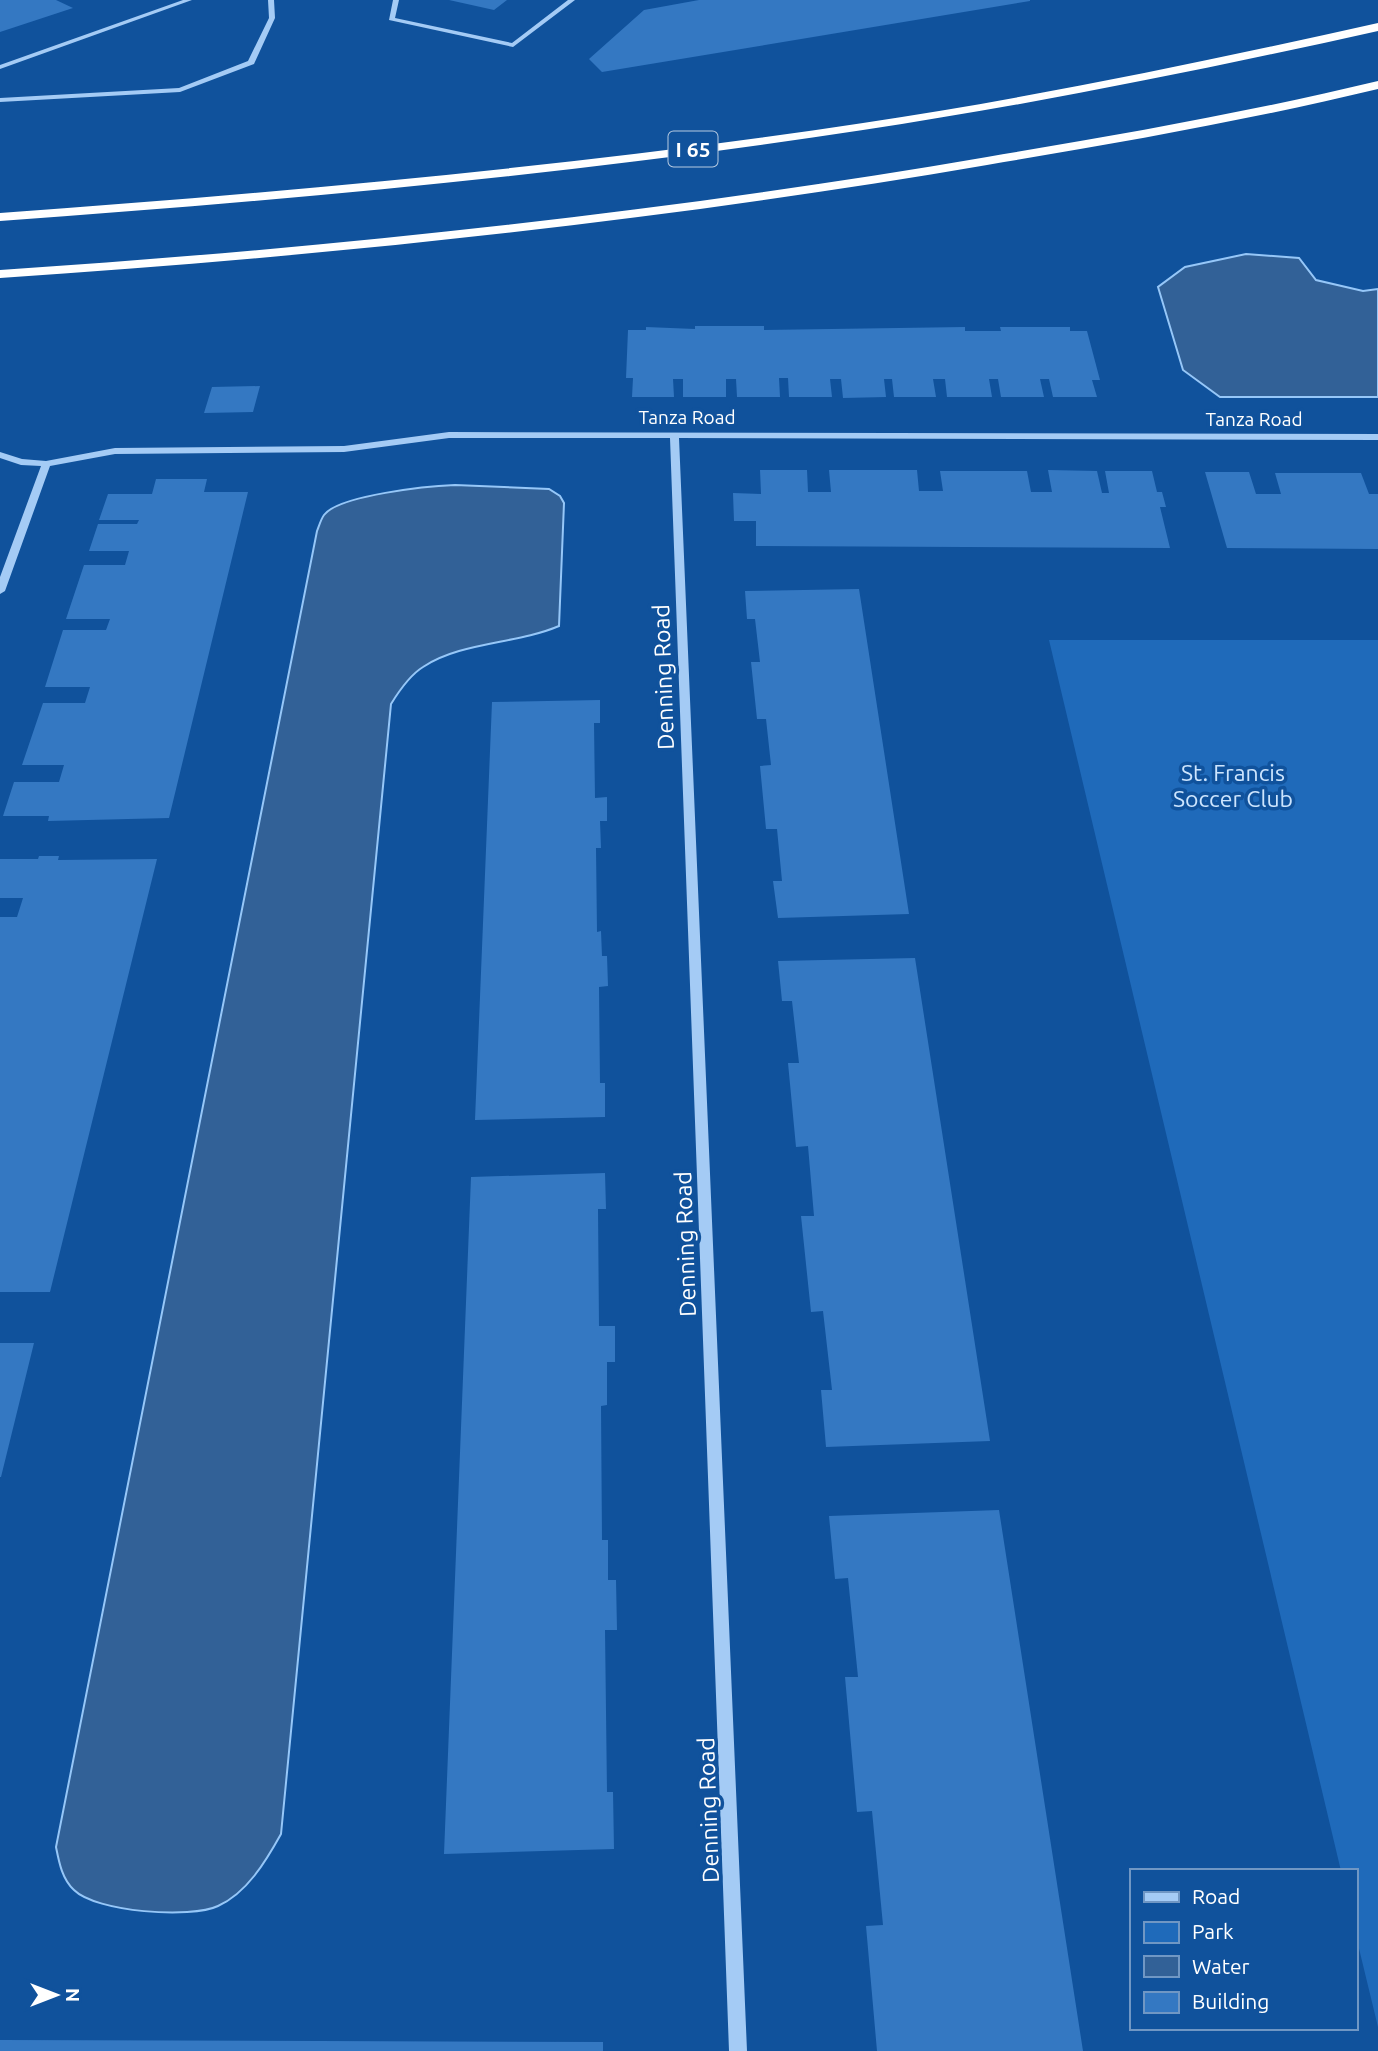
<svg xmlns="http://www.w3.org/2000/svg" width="1378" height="2051" font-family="Ubuntu,sans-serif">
<rect width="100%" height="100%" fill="#10529c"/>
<path fill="#1f6aba" d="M1049 640H1378V2027L1355 1932V1871H1341Z"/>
<path fill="#326197" stroke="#96c7f8" stroke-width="2" d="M1246 254 1299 258 1316 280 1363 291 1378 289V397H1220L1183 370 1158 287 1185 267Z
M455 485 549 489 560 496 564 503 559 626C517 644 460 642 423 667 410 675 399 691 391 704L281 1834C266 1861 247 1893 218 1906 191 1919 96 1912 74 1890 62 1879 59 1862 56 1847L317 531C319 526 321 519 324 515 339 495 429 486 455 485Z"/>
<path fill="#3478c2" d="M0 0H56L73 8 0 32Z
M449 0H507L494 10Z
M699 0H1030V1L602 72 589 59 644 10Z
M695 326H764V330L965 327V331H1001L1000 327H1070V331H1087L1100 380H1092L1097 397H1053L1049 379H1040L1044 397H1001L998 379H989L992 397H947L945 379H933L936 397H894L892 379H884L886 397 843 398 841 379H830L832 397H789L788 378H779L780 397H737L736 379H726V397H683V379H673L674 397H632L633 378H626L628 330H646V327L695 329Z
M260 386 253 412 204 413 212 387Z
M760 470H807L808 492H831L829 470H917L919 491H943L940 471H1027L1031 492H1052L1048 470 1097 471 1102 493H1109L1105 471H1152L1157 492H1162L1166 507H1160L1170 548 756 546V521H734L733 493 761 494Z
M1205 472H1249L1256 494H1281L1275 473H1361L1369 494H1378V549L1227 548Z
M156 479H207L204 492H248L169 818 48 821 49 816H3L14 782H59L64 765H22L43 703H85L90 687H45L63 630H106L110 619H66L84 565H125L129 551H89L98 524H137L139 520H99L108 494H152Z
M859 589 909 914 778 918 773 881H782L777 829H766L760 766 771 765 766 719H757L751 662H760L755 619H747L745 591Z
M600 700V723H594L595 798 607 797V821H600L601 848H596L597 932 601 931 602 956H607L608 986 599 987 600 1083H605V1117L475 1120 492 702Z
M39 856H59L58 860 157 859 50 1292H0V917H17L23 898H0V859H38Z
M915 958 990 1441 826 1447 821 1390H832L823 1311 811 1312 801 1216H814L808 1146 796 1147 788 1063H799L792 1001H782L778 961Z
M605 1173 606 1209H598L599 1326H615V1362H607V1405L601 1406 602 1540H608V1580H616L617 1630H605L607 1792H613L614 1849 444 1854 471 1177Z
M0 1343H34L1 1477H0Z
M999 1510 1083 2051H877L866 1926 883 1925 872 1811 857 1812 845 1677H858L848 1578 835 1579 829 1516Z
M0 2040 603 2042V2051H0Z"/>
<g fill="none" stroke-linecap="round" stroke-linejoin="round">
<path fill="#a4cbf5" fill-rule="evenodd" d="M183 0H192L0 69V65Z
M268 0H274L275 18 254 64 180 92 0 102V98L179 88 248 61 269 18Z
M393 0H399L395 18 512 43 568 0H575L513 47 389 20Z
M449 432 1378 434V440L679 438 747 2051H729L670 438H449L344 452 115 454 50 466 5 591 0 594V577L41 466 21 465 0 458V452L22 459 46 461 115 448 344 446Z"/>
<path fill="#fff" fill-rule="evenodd" d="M1378 23V31C1207 69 1036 104 863 130 576 174 289 200 0 221V213C289 192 576 166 863 123 1036 97 1207 61 1378 23Z
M1378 81V89C1249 120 1118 143 987 165 660 221 331 256 0 278V270C331 248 660 213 987 157 1118 135 1249 112 1378 81Z"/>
</g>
<g text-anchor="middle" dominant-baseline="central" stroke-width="7" stroke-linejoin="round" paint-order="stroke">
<g font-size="19" fill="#fff" stroke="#10529c">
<text x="687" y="417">Tanza Road</text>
<text x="1254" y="419">Tanza Road</text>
</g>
<rect fill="#10529c" stroke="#b7cbe1" stroke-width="2" x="668.5" y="131.5" width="49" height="35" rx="5"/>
<g font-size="21" font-weight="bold" fill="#fff">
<text x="693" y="149">I 65</text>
</g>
<g font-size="23" fill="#fff" stroke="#10529c">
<text transform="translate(663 677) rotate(-92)">Denning Road</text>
<text transform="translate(685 1244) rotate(-92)">Denning Road</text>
<text transform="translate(708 1810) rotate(-92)">Denning Road</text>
</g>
<g font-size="23" fill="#cde5fe" stroke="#10529c">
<text x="1233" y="772">St. Francis<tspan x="1233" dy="26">Soccer Club</tspan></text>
</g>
</g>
<rect x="1130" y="1869" width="228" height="161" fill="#10529c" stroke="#7097c4" stroke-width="2"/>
<rect x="1144" y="1892" width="35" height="10" fill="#a4cbf5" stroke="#7097c4" stroke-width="2"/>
<text x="1192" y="1904" font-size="21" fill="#ffffff">Road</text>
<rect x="1144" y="1922" width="35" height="21" fill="#1f6aba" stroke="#7097c4" stroke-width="2"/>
<text x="1192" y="1939" font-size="21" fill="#ffffff">Park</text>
<rect x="1144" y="1956" width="35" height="21" fill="#326197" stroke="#7097c4" stroke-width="2"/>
<text x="1192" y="1974" font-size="21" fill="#ffffff">Water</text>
<rect x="1144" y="1992" width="35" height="21" fill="#3478c2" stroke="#7097c4" stroke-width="2"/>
<text x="1192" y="2009" font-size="21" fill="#ffffff">Building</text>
<g transform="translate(56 1995) rotate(90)" stroke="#10529c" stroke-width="5" paint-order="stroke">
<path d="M0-5L12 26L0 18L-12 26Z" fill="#ffffff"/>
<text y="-10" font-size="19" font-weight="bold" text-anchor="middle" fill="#ffffff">N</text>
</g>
</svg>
